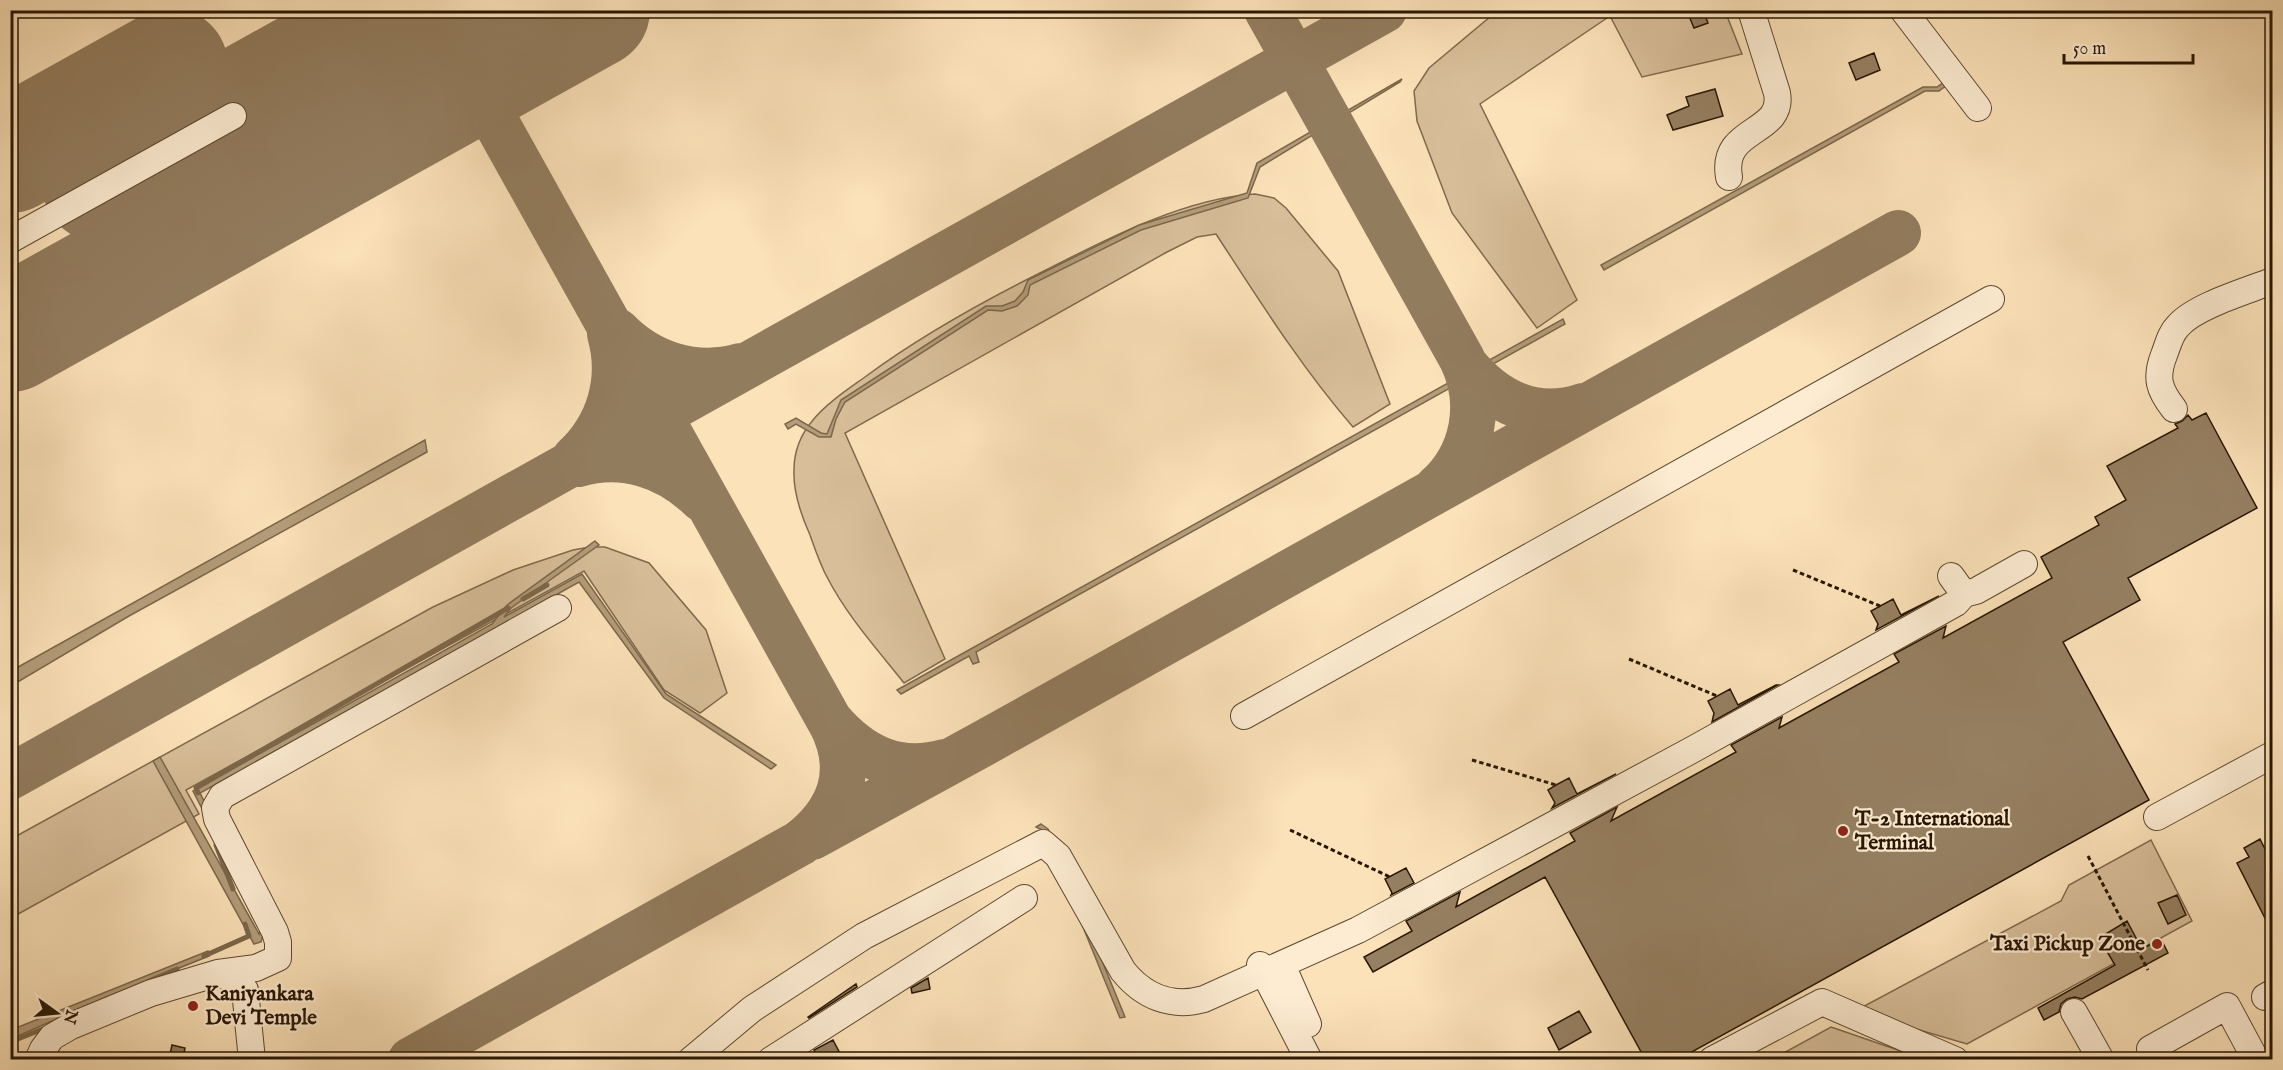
<svg xmlns="http://www.w3.org/2000/svg" width="2283" height="1070" font-family="'IM FELL English',serif">
<rect width="100%" height="100%" fill="#fce2b9"/>
<filter id="stains"><feTurbulence type="fractalNoise" baseFrequency=".00333" numOctaves="4"/><feColorMatrix values="0 0 0 0 .2 0 0 0 0 .09 0 0 0 0 .02 0 0 0 .5 -.17"/></filter>
<radialGradient id="worn" r=".72"><stop offset=".6" stop-color="#630" stop-opacity="0"/><stop offset="1" stop-color="#630" stop-opacity=".3"/></radialGradient>
<path fill="#d8bf9a" stroke="#806a4e" stroke-width="1.5" d="M1497 11H1725L1742 54 1642 77 1610 16 1480 104 1577 300 1537 328 1452 213 1417 121 1414 91 1429 68Z
M1255 194 1274 198 1286 208 1338 271 1390 404 1353 427C1301 367 1259 300 1216 234L1197 237 1167 252 845 433 945 659 904 683C877 649 847 616 827 577 820 564 815 549 810 535 801 515 793 492 794 470 794 452 801 434 813 420 827 403 847 390 865 377 923 334 987 299 1052 267 1112 236 1188 198 1255 194Z
M590 547H605L649 563 706 630 727 693 700 713 664 690 584 571 186 790 199 814 11 918V839L433 607 513 570 573 550Z
M2151 840 2192 921 1967 1044 1855 1011 2061 901 2069 885Z
M1831 1027 1924 1059 1771 1060Z"/>
<path fill="#b49d7b" stroke="#7c674b" stroke-width="1.5" d="M1962 69 1964 72 1939 91H1925L1604 270 1601 265 1923 87H1937Z
M1402 79 1400 82 1260 167 1248 198 1141 230 1030 285 1028 295 1017 306 1002 311 988 310 845 402 836 419 831 437H819L796 424 788 429 785 424 796 418 821 433 827 434 841 400 986 306H1002L1015 301 1023 292 1028 280 1139 225 1247 193 1257 163Z
M1563 319 1565 324 976 652 979 662 973 664 969 656 901 694 897 690Z
M425 440 427 452 129 616 11 686V671Z
M595 541 599 545 511 608 504 617 582 574 666 694 776 765 771 769 664 698 579 582 200 793 262 915C264 925 265 932 261 942L254 944 153 761 160 757 259 934 261 927 256 914 193 791 492 624 507 605Z
M1041 824 1048 829 1125 1017 1120 1018 1044 831 1036 827Z
M208 951 209 956 100 1000 11 1039V1030Z"/>
<g fill="none" stroke-linecap="round" stroke-linejoin="round">
<path stroke="#7c674b" stroke-width="5" d="M523 599 547 585
M198 793 196 788 508 608
M216 845 233 889
M204 956 249 936 245 924
M149 981 177 969
M10 1042 48 1027"/>
<path stroke="#927c5e" stroke-width="46" d="M472 10C462 38 467 63 478 90
M1267 10 1462 359C1483 403 1474 455 1437 488
M233 116C261 101 289 85 317 69 333 61 349 50 366 45 409 34 454 55 478 90L832 725C855 772 840 812 800 843L411 1060
M617 331C649 364 695 379 741 366
M1467 369 1464 364C1494 401 1535 422 1583 406
M575 458C609 426 623 380 610 334
M578 464C624 451 668 466 702 499
M830 721C861 757 897 775 945 762
M10 777 1384 10
M812 837 984 743 1898 233"/>
<path stroke="#927c5e" stroke-width="116" d="M10 155 170 66
M100 184 412 10
M10 334 592 10"/>
</g>
<path fill="#968062" stroke="#281603" stroke-width="1.5" d="M1703 10 1708 23 1694 28 1689 16Z
M1874 53 1880 70 1856 80 1849 63Z
M1715 89 1723 116 1673 130 1667 115 1689 106 1686 97Z
M2206 413 2257 508 2128 578 2140 600 2063 642 2149 800 1679 1059H1645L1545 877 1373 972 1364 957 1412 931 1406 921 1460 892 1456 907 1575 841 1570 833 1617 807 1611 821 1736 752 1731 745 1782 717 1779 728 1899 662 1894 654 1946 626 1943 638 2052 578 2041 557 2099 525 2095 517 2126 500 2107 466 2178 428 2175 424 2182 421 2188 415 2192 420Z
M1939 596 1876 630 1878 624 1871 611 1893 599 1901 615Z
M1776 685H1778L1712 722 1714 713 1708 701 1730 689 1738 705Z
M1616 774 1552 808 1555 803 1548 790 1556 785 1569 778 1577 794Z
M2260 839 2265 849 2272 845V932L2237 863 2249 857 2244 848Z
M1406 868 1414 883 1391 895 1392 893 1385 879Z
M2177 895 2186 915 2168 924 2158 903Z
M2127 921 2142 949 2161 939 2168 953 2082 999 2075 997 2067 999 2061 1004 2059 1012 2044 1020 2038 1008 2115 965 2099 938Z
M928 978 930 989 912 993 911 988Z
M856 984 857 987 809 1018 808 1017Z
M1579 1011 1591 1032 1559 1050 1548 1028Z
M833 1040 843 1059H818L814 1050Z
M172 1045 185 1048 183 1059H169Z"/>
<g fill="none" stroke-linecap="round" stroke-linejoin="round">
<g stroke="#5d4930" stroke-width="28">
<path id="minor" d="M1903 10 1978 108
M1729 177C1720 126 1785 135 1777 93L1751 10
M10 240 233 116
M2174 409C2159 390 2155 378 2164 355 2168 345 2170 334 2178 326 2195 306 2247 291 2272 281
M1951 576 1964 594
M1244 716 1991 299
M2157 817 2272 755
M1260 965 1309 1060
M1282 965 1308 1024
M218 973 234 980 245 990 252 1060
M2265 997 2272 993
M2074 1012 2101 1060
M38 1060 43 1049 52 1037 71 1026 151 993 218 973 256 968 278 958V942L275 932 217 819 215 808 222 796 558 608
M691 1060 752 1009 864 936 1043 843 1058 856 1123 971C1144 997 1172 1008 1204 999L1358 930 1690 751 1956 603 1964 594 1976 591 2024 564
M771 1060 1024 898
M1712 1060 1822 1002 1955 1060
M2156 1060 2150 1049 2227 1006 2256 1060"/>
</g>
<path stroke="#281603" stroke-width="3" stroke-dasharray="4.5 3" stroke-linecap="butt" d="M1793 570 1880 606
M1629 659 1717 696
M1472 760 1556 785
M1290 830 1390 877
M2088 856 2148 970"/>
<use href="#minor" stroke="#fdecd2" stroke-width="26"/>
</g>
<g fill="#8f2418" stroke="#fdecd2" stroke-width="2">
<circle cx="1843" cy="831" r="6"/>
<circle cx="2157" cy="944" r="6"/>
<circle cx="193" cy="1006" r="6"/>
</g>
<g text-anchor="middle" dominant-baseline="central" stroke-width="4.5" stroke-linejoin="round" paint-order="stroke">
<g font-size="21" font-weight="bold" fill="#281603" stroke="#fdecd2" text-anchor="start">
<text x="1855" y="819">T-2 International<tspan x="1855" dy="24">Terminal</tspan></text>
<text x="2145" y="944" text-anchor="end">Taxi Pickup Zone</text>
<text x="205" y="994">Kaniyankara<tspan x="205" dy="24">Devi Temple</tspan></text>
</g>
</g>
<rect width="2283" height="1070" fill="none" stroke="#fce2b9" stroke-width="36"/>
<rect x="12" y="12" width="2259" height="1046" fill="none" stroke="#281603" stroke-width="3"/>
<rect x="18" y="18" width="2247" height="1034" fill="none" stroke="#281603" stroke-width="1.5"/>
<g transform="translate(57 1013) rotate(105)" stroke="#fdecd2" stroke-width="4.5" paint-order="stroke">
<path d="M0-4.5L10 22L0 15L-10 22Z" fill="#281603"/>
<text y="-9" font-size="16" font-weight="bold" text-anchor="middle" fill="#281603">N</text>
</g>
<path d="M2064 54v9h129v-9" fill="none" stroke="#281603" stroke-width="3"/>
<text x="2073" y="54" font-size="18" fill="#281603" stroke="#fdecd2" stroke-width="4.5" paint-order="stroke">50 m</text>
<rect width="100%" height="100%" filter="url(#stains)"/>
<rect width="100%" height="100%" fill="url(#worn)"/>
</svg>
